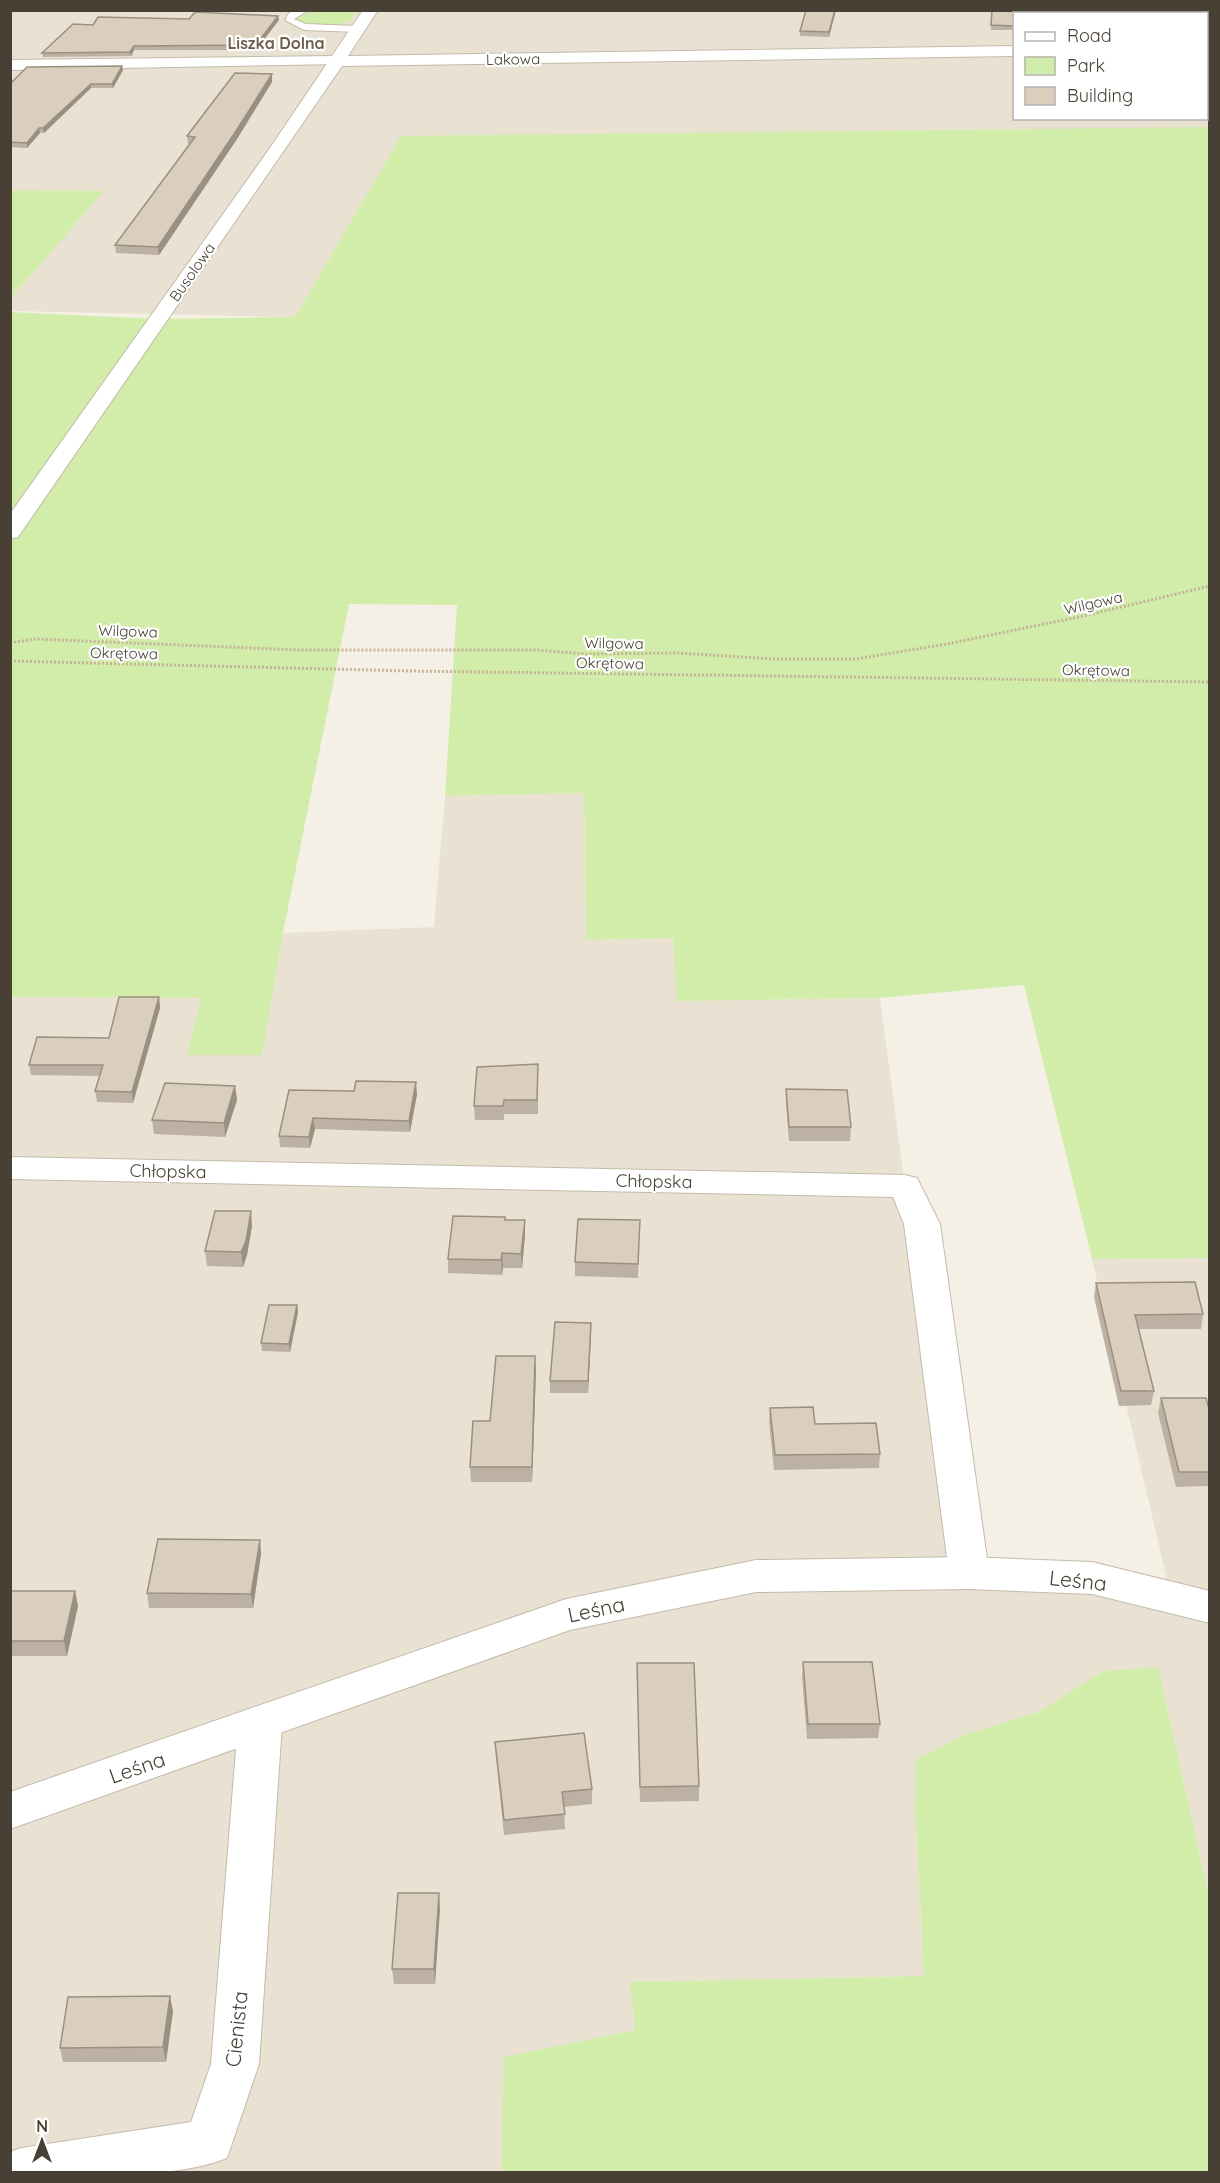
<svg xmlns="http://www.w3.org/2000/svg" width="1220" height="2183" font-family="Quicksand,sans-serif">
<rect width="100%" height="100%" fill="#f5f0e6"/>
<path fill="#e9e2d3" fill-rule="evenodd" d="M255 10 1209 11V131L401 136 295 317 11 311V298L103 191 11 190V11ZM1014 14H1206V118H1014Z
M584 793 586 940 673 938 678 1001 880 998 905 1186 970 1573 1171 1597 1092 1259 1209 1258V1896L1158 1667 1103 1671 1039 1712 963 1735 916 1761 915 1809 924 1976 631 1982 635 2030 505 2057 501 2172H11V997L201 998 261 1055 283 933 434 927 445 796Z"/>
<path fill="#d2edaa" d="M312 12H356L350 21C333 27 311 29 296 20L300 15Z
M1209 127V1258L1092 1259 1024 985 880 998 677 1001 673 938 586 940 584 793 445 796 457 605 349 604 283 933 262 1055H187L201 998 11 997 10 312 159 319 295 317 401 136Z
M11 190 104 191 11 298 10 190Z
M1158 1667 1209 1896V2172H501L504 2057 635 2030 630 1982 924 1976 915 1809 916 1760 963 1735 1039 1712 1103 1671Z"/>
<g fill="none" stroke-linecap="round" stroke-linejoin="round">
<g stroke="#c4baaa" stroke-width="2">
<path id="service" d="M296 10H309L294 19 306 24 358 26 362 29 358 32 304 30 285 20 289 13Z"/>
</g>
<g stroke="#c4baaa" stroke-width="2">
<path id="minor" d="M335 56 341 58 343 61 341 64 10 70V60Z
M10 1157 905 1175 917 1178 940 1224 989 1573 983 1584 969 1589 955 1584 949 1573 904 1224 893 1197 10 1179Z
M260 1707 275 1712 282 1724 259 2064 227 2158C167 2182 76 2172 10 2172V2152L21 2148 191 2122 211 2064 238 1724 245 1712Z"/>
</g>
<g stroke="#c4baaa" stroke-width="2">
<path id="tertiary" d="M363 10H378L348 56 1014 46V56L342 66 18 537 10 539V514L270 148Z
M1206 44H1210V54H1206Z
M969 1557 1092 1562 1210 1591V1623L1092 1594 969 1589 756 1592 570 1630 10 1829V1792L566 1599 756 1560Z"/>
</g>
<path stroke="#c5b397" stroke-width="3" stroke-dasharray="2 2" stroke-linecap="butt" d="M10 643 35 639 300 650H537L585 654 678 653 774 659H856L947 644 1088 615 1210 586
M10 661 410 671 1210 682"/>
<use href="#service" fill="#fff" fill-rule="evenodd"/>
<use href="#minor" fill="#fff" fill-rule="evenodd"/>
<use href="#tertiary" fill="#fff" fill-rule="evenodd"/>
</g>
<path fill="#bcb1a3" d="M836 10 829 37 800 36V31Z
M991 10 1014 14V30H991Z
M1143 10H1209V37H1206V14H1144Z
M278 16 279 20 256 50H134L131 56 43 57 42 53 93 25 189 19Z
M123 70 113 88H91L44 133H40L27 148 10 147V84Z
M272 82 237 139 159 255 116 253 115 245 190 144H188L187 136Z
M159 997 160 1008 133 1103 97 1102 95 1091 100 1076 31 1075 29 1065 109 1038Z
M538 1078V1114H504V1120H475L474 1106Z
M235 1086 237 1100 225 1137 154 1134 152 1120Z
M786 1089 851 1127 850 1141H789L786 1103Z
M289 1090 417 1094 410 1132 315 1129 310 1148 280 1147 279 1136Z
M506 1220H525V1235L522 1268H503L502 1275 448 1273V1259Z
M252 1226 247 1255 243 1267 207 1266 205 1251Z
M639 1235 638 1278 575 1276V1262Z
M1096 1283 1203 1314 1201 1329H1139L1154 1391 1151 1405 1119 1406 1094 1297Z
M297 1305 298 1312 290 1352 262 1351 261 1343Z
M591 1323 588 1393H550V1381Z
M536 1371 532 1482H471L470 1467 490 1421Z
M1161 1398 1209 1409V1486L1176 1487 1158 1413Z
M770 1408 815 1424 880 1454 879 1468 774 1470 769 1422Z
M260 1540 261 1554 253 1608H149L147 1593Z
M10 1591H75L78 1606 67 1656H10Z
M803 1662 880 1724 878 1738 807 1739 802 1677Z
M637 1664 699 1786V1801L640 1802Z
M495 1742 592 1789V1804L564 1807 565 1829 504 1835 496 1757Z
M440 1908 435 1984H394L392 1969Z
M173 2011 166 2062H63L60 2048Z"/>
<path fill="#999084" d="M835 10H836L829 37V32Z
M278 16 279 20 256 50V45Z
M134 46V50L131 56 130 52Z
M122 66 123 70 113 88 112 84Z
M272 74V82L237 139 159 255 158 247Z
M91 84V88L44 133 43 128Z
M39 128 40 133 27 148V143Z
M159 997 160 1008 133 1103 132 1092Z
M416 1082 417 1094 410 1132 409 1121Z
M235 1086 237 1100 225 1137 224 1123Z
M313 1118 315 1129 310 1148 309 1137Z
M251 1211 252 1226 247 1255 243 1267 241 1252Z
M525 1220V1235L522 1268 521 1254Z
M502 1253 503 1268 502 1275 501 1260Z
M297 1305 298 1312 290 1352 289 1344Z
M591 1323V1335L588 1393V1381Z
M535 1356 536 1371 532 1482V1467Z
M260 1540 261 1554 253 1608 251 1594Z
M75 1591 78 1606 67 1656 64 1641Z
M439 1893 440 1908 435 1984 434 1969Z
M170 1996 173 2011 166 2062 163 2047Z"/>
<path fill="#dbcebd" stroke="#999084" stroke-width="1.5" d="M806 10H835L829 32 800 31Z
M992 10H1096V14H1014V26L991 25Z
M1145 10H1209V31H1206V14H1146Z
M195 12 278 16 256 45 134 46 130 52 42 53 73 24 93 25 98 17 189 19Z
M122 66 112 84H91L43 128H39L27 143 10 142V84L27 67Z
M235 73 272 74 236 131 158 247 115 245 195 137 187 136Z
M119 997H159L132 1092 95 1091 103 1065H29L37 1037 109 1038Z
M538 1064 537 1100H504L503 1106H474L477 1067Z
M356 1081 416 1082 409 1121 313 1118 309 1137 279 1136 289 1090 354 1091Z
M165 1083 235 1086 224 1123 152 1120Z
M786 1089 847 1090 851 1127H789Z
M215 1211H251L246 1241 241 1252 205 1251Z
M453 1216 505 1217V1220H525L521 1254 502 1253 501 1260 448 1259Z
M578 1219 640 1220 638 1264 575 1262Z
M1195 1282 1203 1314 1135 1315 1154 1391H1121L1096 1283Z
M269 1305H297L289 1344 261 1343Z
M555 1322 591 1323 588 1381H550Z
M496 1356H535L532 1467H470L473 1421H490Z
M1161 1398H1206L1209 1409V1472H1179Z
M813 1407 815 1424 876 1423 880 1454 775 1455 770 1408Z
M158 1539 260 1540 251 1594 147 1593Z
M10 1591H75L64 1641H10Z
M803 1662H872L880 1724H808Z
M637 1663H694L699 1786 640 1787Z
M584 1733 592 1789 562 1792 565 1814 504 1820 495 1742Z
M398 1893H439L434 1969H392Z
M170 1996 163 2047 60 2048 68 1997Z"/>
<g text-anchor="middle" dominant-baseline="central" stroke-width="4.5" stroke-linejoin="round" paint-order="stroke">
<g font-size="15" fill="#484034" stroke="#fff">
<text transform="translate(513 59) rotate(-1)">Lakowa</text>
<text transform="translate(192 272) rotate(-55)">Busolowa</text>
<text transform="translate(1093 603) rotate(-13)">Wilgowa</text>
<text transform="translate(128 631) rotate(2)">Wilgowa</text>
<text transform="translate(614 643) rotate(1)">Wilgowa</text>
<text transform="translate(124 653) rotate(1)">Okrętowa</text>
<text transform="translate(610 663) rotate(1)">Okrętowa</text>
<text transform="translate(1096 670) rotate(1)">Okrętowa</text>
</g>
<g font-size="16" font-weight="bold" fill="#6c5d4a" stroke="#fff">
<text x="276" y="43">Liszka Dolna</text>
</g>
<g font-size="18" fill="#484034" stroke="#fff">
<text transform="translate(168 1171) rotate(1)">Chłopska</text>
<text transform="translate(654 1181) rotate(1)">Chłopska</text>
</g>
<g font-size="21" fill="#484034" stroke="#fff">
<text transform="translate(1078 1580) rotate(6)">Leśna</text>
<text transform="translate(596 1609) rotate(-12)">Leśna</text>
<text transform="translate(137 1767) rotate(-19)">Leśna</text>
<text transform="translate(236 2029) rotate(-84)">Cienista</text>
</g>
</g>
<rect width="1220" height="2183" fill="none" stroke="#484034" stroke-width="24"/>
<rect x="1013" y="12" width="195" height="108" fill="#ffffff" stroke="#b6b3ae" stroke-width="1.5"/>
<rect x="1025" y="32" width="30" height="9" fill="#ffffff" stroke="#b6b3ae" stroke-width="1.5"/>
<text x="1067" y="42" font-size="18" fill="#484034">Road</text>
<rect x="1025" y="57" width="30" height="18" fill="#d2edaa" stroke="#b6b3ae" stroke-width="1.5"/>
<text x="1067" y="72" font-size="18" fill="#484034">Park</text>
<rect x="1025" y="87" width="30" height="18" fill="#dbcebd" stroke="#b6b3ae" stroke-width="1.5"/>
<text x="1067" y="102" font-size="18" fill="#484034">Building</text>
<g transform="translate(42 2141)" stroke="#ffffff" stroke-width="4.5" paint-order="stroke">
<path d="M0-4.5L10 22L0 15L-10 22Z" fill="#484034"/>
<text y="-9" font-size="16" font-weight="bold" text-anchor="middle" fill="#484034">N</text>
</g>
</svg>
